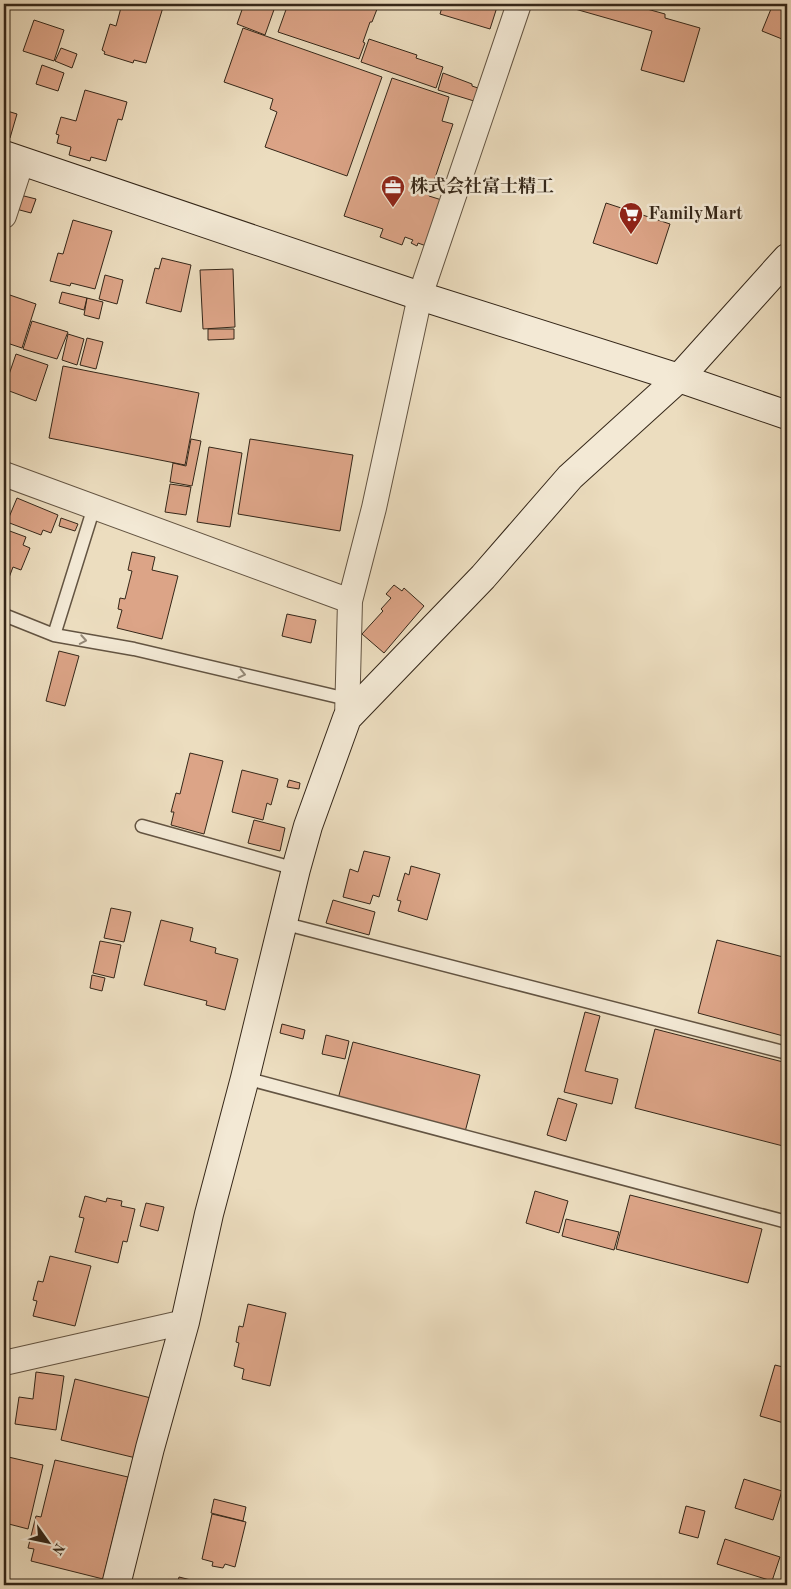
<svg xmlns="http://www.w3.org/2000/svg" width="791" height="1589" font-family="'Old Standard TT','Noto Serif JP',serif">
<rect width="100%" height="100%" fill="#ecddbf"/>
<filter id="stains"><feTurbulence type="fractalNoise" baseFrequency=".004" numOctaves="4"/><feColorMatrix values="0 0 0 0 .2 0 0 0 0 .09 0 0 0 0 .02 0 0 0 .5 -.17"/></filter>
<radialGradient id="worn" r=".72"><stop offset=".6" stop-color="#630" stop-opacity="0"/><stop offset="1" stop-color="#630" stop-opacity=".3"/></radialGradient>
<path fill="#dca487" stroke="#352719" d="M122 4H164L146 63 134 60 133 63 104 54 105 52 102 50 110 24 116 26Z
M244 4H276L265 35 237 24Z
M288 4H379L372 22H370L363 42 365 43 359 59 278 32Z
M443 4H498L490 29 440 14Z
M569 4H629L665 14V18L700 28 684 82 641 70 652 31 568 7Z
M773 4H787V41L762 31Z
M34 20 64 30 54 61 23 51Z
M243 28 382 77 347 176 265 147 277 112 270 109 273 99 224 82Z
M369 39 417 55 416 58 443 67 436 88 361 62Z
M61 48 77 54 72 68 55 61Z
M42 65 64 73 58 91 36 84Z
M443 73 472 84V86L478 88 474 101 438 90Z
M392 78 449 97 442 121 453 124 429 196 445 201 429 247 418 243 417 246 411 243 413 240 405 237 402 245 380 237 383 229 344 216Z
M85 90 127 102 122 120 118 119 106 161 91 157 90 161 69 155 71 147 57 143 59 135 56 134 61 117 76 121Z
M4 110 17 114 10 138 4 136Z
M20 195 36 199 31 213 16 209Z
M606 203 670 224 657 264 593 243Z
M73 220 112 231 95 289 71 283 70 286 50 281 58 253 63 254Z
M162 258 191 265 181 312 146 303 155 268 159 269Z
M233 269 235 327 203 329 200 270Z
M105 275 123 280 117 304 99 299Z
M62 292 87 298 84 310 59 303Z
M4 293 36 304 22 348 4 342Z
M87 298 103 302 99 319 84 315Z
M32 321 68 332 57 359 23 349Z
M208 329H234V339L208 340Z
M68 334 84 339 77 365 62 360Z
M87 338 103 342 96 369 80 365Z
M16 354 48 365 36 401 4 389Z
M63 366 199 393 185 465 49 438Z
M191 439 201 441 192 486 170 482 173 463 186 466Z
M250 439 353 455 340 531 238 514Z
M209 447 242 453 230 527 197 522Z
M170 484 191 487 186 515 165 512Z
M17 498 58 515 51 533 43 530 41 535 7 522Z
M61 518 78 524 75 531 59 526Z
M7 530 26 537 23 545 30 548 21 570 13 567 4 591V537Z
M132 552 155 557 152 570 178 576 162 639 117 628 122 610 118 609 120 598 125 599 132 571 128 570Z
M394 585 402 591 404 588 424 606 384 653 362 634 383 611 381 609 391 598 386 594Z
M287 614 316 620 311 643 282 636Z
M59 651 79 656 65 706 46 701Z
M190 753 223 761 204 834 171 825 174 812H171L176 793 180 794Z
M242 770 278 779 271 805 267 803 263 820 232 812Z
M289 780 300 783 299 789 287 787Z
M254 820 285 828 280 851 248 843Z
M364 851 390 857 379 897 373 895 370 904 343 897 350 869 358 872Z
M411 866 440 874 427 920 398 911 401 901 397 900 405 873 409 875Z
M333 900 375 912 369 935 326 923Z
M111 908 131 912 124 942 104 938Z
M161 920 193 928 190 941 216 948 215 953 238 959 225 1010 206 1005 207 1001 144 985Z
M717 940 787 958V1037L698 1013Z
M100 941 121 945 114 978 93 973Z
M92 975 105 978 102 991 90 988Z
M585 1012 600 1016 585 1071 618 1079 612 1104 564 1092Z
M282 1024 305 1030 303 1039 280 1033Z
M655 1029 787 1063V1147L635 1108Z
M326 1035 349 1041 345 1059 322 1054Z
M353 1042 480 1075 465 1132 338 1099Z
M558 1098 577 1104 566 1141 547 1135Z
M535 1191 568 1201 559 1233 526 1223Z
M630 1195 762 1229 748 1283 616 1249Z
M85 1196 106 1202 107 1198 122 1201 121 1206 135 1209 127 1242 123 1241 118 1263 75 1252 84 1218 79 1217Z
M146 1203 164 1207 158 1231 140 1226Z
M566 1219 619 1232 614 1250 562 1236Z
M50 1256 91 1266 75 1326 33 1316 37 1301 33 1300 38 1281 43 1282Z
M248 1304 286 1313 270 1386 242 1379 244 1369 234 1366 239 1343 236 1342 239 1326 243 1327Z
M775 1365 787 1368V1424L760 1416Z
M36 1372 64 1376 56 1430 15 1424 19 1397 33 1399Z
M75 1379 151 1398 136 1458 61 1440Z
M4 1456 43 1465 28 1529 5 1523 7 1518 4 1517Z
M55 1460 128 1477 103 1579 31 1561 34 1549 28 1548 36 1516 41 1517Z
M744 1479 782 1491 773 1520 735 1508Z
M214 1499 246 1507 243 1521 211 1513Z
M686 1506 705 1511 698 1538 679 1533Z
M212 1514 246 1522 235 1567 225 1564 223 1568 212 1566 213 1562 202 1559Z
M725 1539 780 1557 772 1581 717 1564Z
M179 1577 207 1584 206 1585H177Z"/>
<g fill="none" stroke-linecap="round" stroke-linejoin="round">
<g stroke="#635442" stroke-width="15">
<path id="lane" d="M4 615 54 635 134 649 347 699
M54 635 94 507
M142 826 296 869
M282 923 787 1053
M245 1078 787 1222"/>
</g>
<g stroke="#635442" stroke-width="26">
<path id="street" d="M4 216 22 161
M4 474 350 601
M347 718 350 601 374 508 420 296 519 4
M4 1363 185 1322"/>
</g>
<g stroke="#352719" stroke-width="30">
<path id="secondary" d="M4 155 420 296 679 378 787 258
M116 1585 150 1448 185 1322 209 1214 245 1078 296 869 308 826 347 718 483 577 570 477 679 378 787 415"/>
</g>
<use href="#lane" stroke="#f3e9d5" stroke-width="12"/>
<use href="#street" stroke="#f3e9d5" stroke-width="24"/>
<use href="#secondary" stroke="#f3e9d5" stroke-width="28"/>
</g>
<defs><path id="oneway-chevron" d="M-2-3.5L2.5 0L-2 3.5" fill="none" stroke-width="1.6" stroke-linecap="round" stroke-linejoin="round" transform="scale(1.25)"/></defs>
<g stroke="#948877">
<use href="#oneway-chevron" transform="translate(83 640) rotate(10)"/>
<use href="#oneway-chevron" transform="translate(242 674) rotate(13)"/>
</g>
<defs>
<g id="office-pin" transform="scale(1.25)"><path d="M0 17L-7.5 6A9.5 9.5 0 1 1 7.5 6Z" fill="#8f2418" stroke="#f3e9d5"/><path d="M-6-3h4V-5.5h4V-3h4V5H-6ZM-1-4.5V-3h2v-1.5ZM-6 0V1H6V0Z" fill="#fff"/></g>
<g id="supermarket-pin" transform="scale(1.25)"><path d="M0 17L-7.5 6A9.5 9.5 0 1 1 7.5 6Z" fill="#8f2418" stroke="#f3e9d5"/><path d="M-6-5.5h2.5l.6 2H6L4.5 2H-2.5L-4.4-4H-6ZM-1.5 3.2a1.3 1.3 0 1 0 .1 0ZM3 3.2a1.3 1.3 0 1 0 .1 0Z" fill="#fff"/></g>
</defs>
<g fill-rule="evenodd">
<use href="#office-pin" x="393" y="187"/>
<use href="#supermarket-pin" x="631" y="214"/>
</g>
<g text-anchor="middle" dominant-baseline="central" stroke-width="5" stroke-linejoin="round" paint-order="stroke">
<g font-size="18" font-weight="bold" fill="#352719" stroke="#f3e9d5" text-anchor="start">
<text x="410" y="187">株式会社富士精工</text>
<text x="648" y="214">FamilyMart</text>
</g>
</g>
<rect width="791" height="1589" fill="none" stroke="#ecddbf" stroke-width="20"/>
<rect x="5" y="5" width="781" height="1579" fill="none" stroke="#352719" stroke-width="2.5"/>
<rect x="10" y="10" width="771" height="1569" fill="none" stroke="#352719"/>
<g transform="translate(48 1542) rotate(123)" stroke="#f3e9d5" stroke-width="4" paint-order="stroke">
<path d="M0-4L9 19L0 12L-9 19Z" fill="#352719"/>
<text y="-8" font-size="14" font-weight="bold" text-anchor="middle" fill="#352719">N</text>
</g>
<rect width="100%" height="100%" filter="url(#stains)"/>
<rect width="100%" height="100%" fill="url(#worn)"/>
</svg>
